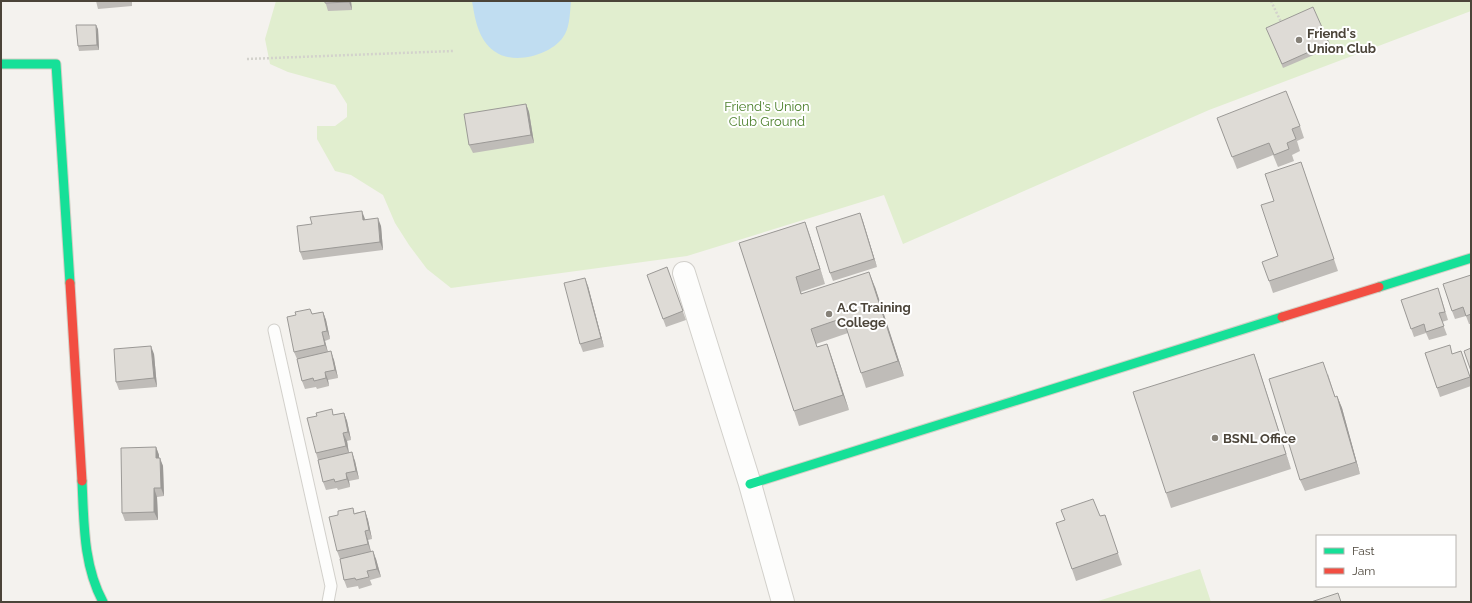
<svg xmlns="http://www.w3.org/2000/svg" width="1472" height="603" font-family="Raleway,sans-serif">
<rect width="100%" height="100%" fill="#f4f2ee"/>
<path fill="#e1eecf" d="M276 1H1470L1471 11 1209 110 903 244 884 195 687 256 451 288 427 269 409 245 395 223 383 195 351 175 335 171 317 139V126H335L347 117V104L335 85 288 72 270 64 265 39Z
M1200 569 1211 602H1095Z"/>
<path fill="#c0ddf1" d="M472 1H571C570 11 570 25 565 34 554 55 513 66 494 51 478 39 475 19 472 1Z"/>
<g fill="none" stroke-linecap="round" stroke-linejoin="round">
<g stroke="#d2d0cb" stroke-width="13">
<path id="lane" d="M274 330 331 586 328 602"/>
</g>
<g stroke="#d2d0cb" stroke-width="24">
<path id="street" d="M684 273 750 484 783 602"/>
</g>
<g stroke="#d3cfc5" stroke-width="11">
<path id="fast" d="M1 64H56L70 283
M1379 287 1471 258
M82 481C84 522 83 565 103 602
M750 484 1282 317"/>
</g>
<g stroke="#d3cfc5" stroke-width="11">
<path id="jam" d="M70 283 82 481
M1282 317 1379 287"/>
</g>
<path stroke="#d3d2cc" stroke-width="2.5" stroke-dasharray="2 2" stroke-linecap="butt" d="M1271 1 1282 24
M247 59 453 51"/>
<use href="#lane" stroke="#fdfdfc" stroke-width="11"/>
<use href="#street" stroke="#fdfdfc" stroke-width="22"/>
<use href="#fast" stroke="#16e098" stroke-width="9"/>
<use href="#jam" stroke="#f24e42" stroke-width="9"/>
</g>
<path fill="#bfbcb8" d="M96 1H132V6L98 9Z
M325 1H351L352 10 328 11Z
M98 29 99 50 79 51 78 46Z
M1268 32 1329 43 1330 48 1283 68Z
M526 104 529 112 534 143 473 153 469 145Z
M1217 118 1300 126 1304 138 1297 141 1300 151 1292 155 1294 161 1278 167 1273 155 1237 169Z
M1301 162 1338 271 1273 293 1269 281 1278 256 1274 201Z
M860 213 877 267 833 281 830 273Z
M365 220 381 226 383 250 303 260 300 252Z
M805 222 825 284 801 292 802 294 875 287 904 376 866 388 848 333 816 344 817 347 827 344 849 410 799 426 794 411 739 243Z
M667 267 686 320 666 327 663 319Z
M1471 275V324H1469L1466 316 1455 319 1452 311Z
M588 286 604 347 583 352 580 344Z
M1441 297 1448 320 1442 322 1447 335 1429 340 1426 333 1414 337 1401 300Z
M323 312 326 320 330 339 325 341 328 352 334 360 338 378 328 380 329 386 317 389 316 387 305 389 302 381 297 359 294 352 312 314Z
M1461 351 1471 380V386L1440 397 1425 353 1453 354Z
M154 354 157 387 119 390 116 382Z
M1254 354 1259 369 1291 469 1171 508 1166 493Z
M1328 374 1335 397 1337 396 1342 408 1360 474 1305 491 1300 480Z
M344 413 347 421 351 440 347 441 349 453 355 461 359 479 349 481 350 487 338 490 337 488 326 490 323 482 318 460 316 453 317 416 334 415Z
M156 447 159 455V458L163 466 164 496 157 497 158 520 125 521 122 513Z
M365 511 368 520 372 539 368 540 371 551 376 559 381 577 370 580 372 585 359 589 358 586 347 588 344 580 340 559 337 551 355 513Z
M1105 515 1122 565 1076 581 1056 523 1100 516Z"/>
<path fill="#9b9996" d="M349 1H351L352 10 349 2Z
M96 25 98 29 99 50 97 45Z
M526 104 529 112 534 143 531 135Z
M362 211 365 219 366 228 363 220Z
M860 213 863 221 877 267 874 259Z
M378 218 381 226 383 250 380 242Z
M805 222 810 236 825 284 820 269Z
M869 272 875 287 904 376 898 361Z
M585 278 588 286 604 347 601 338Z
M323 312 326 320 330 339 327 331Z
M322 332 325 341 328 353 325 345Z
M827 344 832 358 849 410 843 395Z
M151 346 154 354 157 387 154 378Z
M331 351 334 360 338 378 335 370Z
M1254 354 1259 369 1291 469 1286 454Z
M325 372 328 380 329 386 326 378Z
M1337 396 1342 408 1360 474 1356 462Z
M344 413 347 421 351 440 348 432Z
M343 433 347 441 349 454 346 446Z
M156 447 159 455V466L156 458Z
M352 452 355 461 359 479 356 471Z
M160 458 163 466 164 496 161 488Z
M346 473 349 481 350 487 347 479Z
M154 488 157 497 158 520 154 512Z
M365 511 368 520 372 539 369 530Z
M365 531 368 540 371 553 368 544Z
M373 551 376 559 381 577 377 569Z"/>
<path fill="#dedbd6" stroke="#9b9996" d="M325 1H349V2L325 3Z
M1313 7 1329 43 1282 64 1266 28Z
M76 25H96L97 45 78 46Z
M1286 91 1300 126 1292 129 1296 139 1287 143 1289 149 1274 155 1269 143 1232 157 1217 118Z
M526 104 531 135 469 145 464 114Z
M1301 162 1334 259 1269 281 1262 262 1278 256 1261 205 1274 201 1265 174Z
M362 211 363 220 378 218 380 242 300 252 297 226 312 224 310 217Z
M860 213 874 259 830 273 816 227Z
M805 222 820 269 796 277 801 294 869 272 898 361 861 373 843 318 811 329 817 347 827 344 843 395 794 411 739 243Z
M667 267 683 311 663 319 647 275Z
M1471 275V314L1466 316 1463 307 1452 311 1443 284Z
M585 278 601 338 580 344 564 283Z
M1438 288 1445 312 1439 313 1444 326 1426 332 1424 324 1411 329 1401 300Z
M310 309 312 314 323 312 327 331 322 332 325 345 294 352 287 317 296 315 295 312Z
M1450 345 1452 354 1461 351 1470 377 1437 388 1425 353Z
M151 346 154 378 116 382 114 349Z
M1471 348V371L1464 351Z
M331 351 335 370 325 372 326 378 314 381 313 378 302 381 297 359Z
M1254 354 1286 454 1166 493 1133 392Z
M1323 362 1335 397 1337 396 1356 462 1300 480 1269 379Z
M332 409 333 415 344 413 348 432 343 433 346 446 316 453 307 418 317 416 316 413Z
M156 447V458H160L161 488H154V512L122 513 121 448Z
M352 452 356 471 346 473 347 479 335 482 334 479 323 482 318 460Z
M1093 499 1100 516 1105 515 1118 553 1072 569 1056 523 1065 520 1061 510Z
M353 508 354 514 365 511 369 530 365 531 368 544 337 551 329 517 338 515V511Z
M373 551 377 569 367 571 369 577 356 580 355 578 344 580 340 559Z
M1338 593 1341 602H1311Z"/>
<g fill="#868178" stroke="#fff" stroke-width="1.5">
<circle cx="1299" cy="40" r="4"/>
<circle cx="829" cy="314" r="4"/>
<circle cx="1215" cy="438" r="4"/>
</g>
<g text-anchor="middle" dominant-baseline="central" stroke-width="4" stroke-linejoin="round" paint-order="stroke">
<g font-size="13" font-weight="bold" fill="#4b4439" stroke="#fff" text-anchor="start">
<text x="1307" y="33">Friend's<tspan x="1307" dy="15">Union Club</tspan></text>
<text x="837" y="307">A.C Training<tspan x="837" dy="15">College</tspan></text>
<text x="1223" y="438">BSNL Office</text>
</g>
<g font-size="13" fill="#4a7f2a" stroke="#fff">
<text x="767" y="106">Friend's Union<tspan x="767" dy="15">Club Ground</tspan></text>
</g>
</g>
<rect width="1472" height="603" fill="none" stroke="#4b4439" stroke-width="4"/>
<rect x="1316" y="535" width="140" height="52" fill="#ffffff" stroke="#b7b4b0"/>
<rect x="1324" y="548" width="20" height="6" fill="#16e098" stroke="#b7b4b0"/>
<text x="1352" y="555" font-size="12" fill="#4b4439">Fast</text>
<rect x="1324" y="568" width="20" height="6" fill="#f24e42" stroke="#b7b4b0"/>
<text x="1352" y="575" font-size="12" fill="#4b4439">Jam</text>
</svg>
